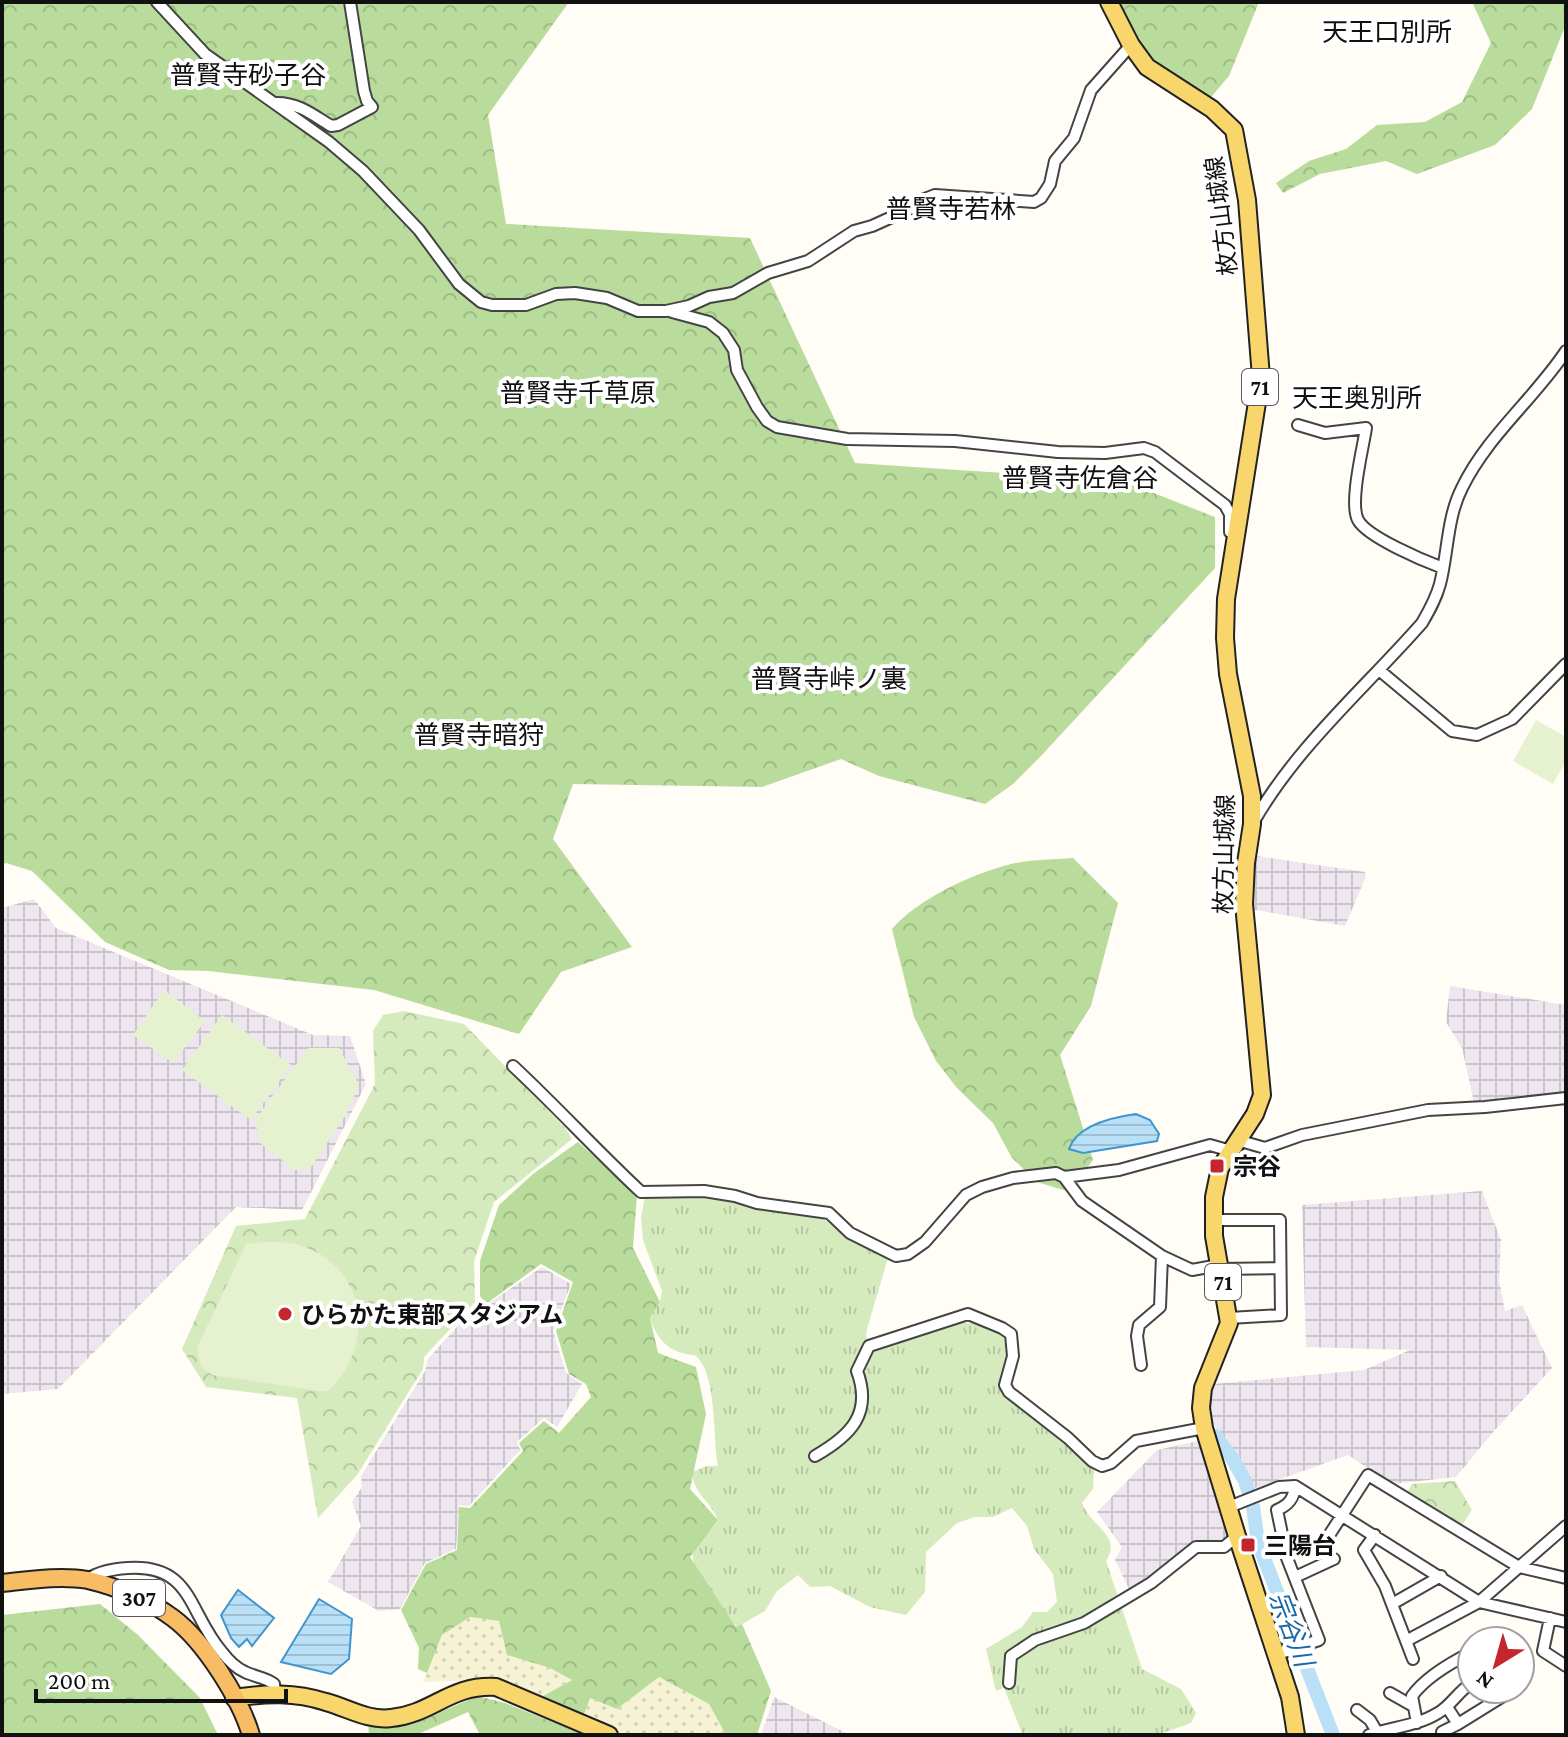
<svg xmlns="http://www.w3.org/2000/svg" width="1568" height="1737" font-family="'Crimson Pro','Noto Sans JP',serif">
<defs>
<pattern id="industrial-grid" width="8" height="8" patternUnits="userSpaceOnUse" patternTransform="scale(2)"><rect width="8" height="8" fill="#eee6ef"/><path d="M0 4h8M4 0v8" fill="none" stroke="#cbc4cc"/></pattern>
<pattern id="farmland-dots" width="8" height="8" patternUnits="userSpaceOnUse" patternTransform="scale(2)"><rect width="8" height="8" fill="#f6f3d4"/><path d="M2 2h.1M6 6h.1" fill="none" stroke="#d2cfb5" stroke-width="1.8" stroke-linecap="round"/></pattern>
<pattern id="grass-tufts" width="24" height="20" patternUnits="userSpaceOnUse" patternTransform="scale(2)"><rect width="24" height="20" fill="#d5ebbd"/><path d="M3 7l-1-3M5 7V3M7 7l1-3M15 17l-1-3M17 17v-4M19 17l1-3" fill="none" stroke="#b6c8a1"/></pattern>
<pattern id="forest-crowns" width="20" height="18" patternUnits="userSpaceOnUse" patternTransform="scale(2)"><rect width="20" height="18" fill="#b9dc9c"/><path d="M2 6a3 3 0 1 1 6 0M12 15a3 3 0 1 1 6 0" fill="none" stroke="#9ebc85"/></pattern>
<pattern id="park-crowns" width="20" height="18" patternUnits="userSpaceOnUse" patternTransform="scale(2)"><rect width="20" height="18" fill="#d5ebbd"/><path d="M2 6a3 3 0 1 1 6 0M12 15a3 3 0 1 1 6 0" fill="none" stroke="#b6c8a1"/></pattern>
<pattern id="water-rules" width="6" height="5" patternUnits="userSpaceOnUse" patternTransform="scale(2)"><rect width="6" height="5" fill="#b9e0f7"/><path d="M0 2.5h6" fill="none" stroke="#9ebfd3"/></pattern>
</defs>
<rect width="100%" height="100%" fill="#fffdf5"/>
<path fill="url(#industrial-grid)" d="M1256 856 1365 872 1366 876 1345 926 1250 909Z
M34 899 56 928 313 1035 350 1036 366 1084 302 1210 236 1207 58 1389 2 1394V908Z
M1450 986 1566 1005V1095L1474 1103 1462 1048 1446 1022Z
M1482 1191 1501 1240 1499 1280 1505 1311 1522 1305 1552 1368 1494 1431 1456 1477 1392 1484 1348 1455 1255 1488 1206 1413 1214 1384 1364 1370 1410 1350 1306 1347 1302 1205Z
M542 1267 571 1284 553 1331 566 1373 582 1384 557 1427 544 1418 517 1442 520 1450 469 1506 459 1505 456 1549 425 1563 400 1609 379 1611 328 1582 361 1526 352 1502 362 1487 361 1476 425 1371 428 1359 479 1302 485 1306Z
M1198 1441 1231 1535 1221 1544 1195 1546 1129 1589 1115 1560 1122 1547 1097 1512 1157 1450Z
M774 1697 850 1735H761Z"/>
<path fill="url(#farmland-dots)" d="M470 1617 499 1621 507 1655 550 1668 572 1680 539 1698 479 1680 423 1682 442 1635Z
M659 1677 709 1704 726 1735H623L583 1717 590 1697 617 1709Z"/>
<path fill="url(#grass-tufts)" d="M659 1195 704 1196 740 1200 820 1216 845 1236 888 1258 867 1329 866 1337 874 1348C905 1335 957 1314 989 1327 995 1330 1002 1331 1005 1337 1013 1349 1005 1368 1002 1380L1094 1468 1093 1489 1082 1503C1090 1526 1123 1536 1106 1561L1142 1669 1181 1689 1196 1713 1191 1723 1157 1735H1025L1022 1733 1004 1688 996 1691 986 1649 1022 1627 1033 1612H1047L1057 1602 1053 1574 1034 1549 1027 1526 1012 1508 993 1517H975L957 1523 926 1552 925 1592 906 1615 870 1607 830 1586 810 1587 798 1575 777 1591 765 1611 737 1627C726 1612 686 1569 694 1550 698 1539 712 1531 718 1520 711 1502 693 1493 692 1472L707 1466H718C712 1436 718 1375 695 1355 671 1354 657 1341 650 1318L660 1302 662 1291 643 1240 641 1217 645 1197Z"/>
<path fill="url(#forest-crowns)" d="M2 2H569L488 115 506 224 750 238 855 463 1123 481 1215 517V568L1040 757 1013 784 985 804 879 776 841 759 762 787 573 784 553 839 632 947 561 972 519 1034 374 990 208 971 169 970 105 942 32 871 6 863 2 865Z
M1119 2H1259L1229 76 1211 97 1166 77 1125 21Z
M1472 2H1566V24L1532 109 1495 145 1417 174 1386 161 1320 174 1283 193 1276 183 1309 161 1346 149 1377 125 1425 122 1462 102 1491 43Z
M1073 858 1118 903 1091 1006 1060 1055 1093 1160 1070 1192 1037 1182 1012 1158 993 1123 957 1088 936 1061 914 1017 892 929C919 898 972 874 1011 864 1031 859 1053 860 1073 858Z
M578 1142 637 1195 633 1248 660 1302 650 1318 658 1353 696 1367 706 1414 690 1489 718 1520 690 1557 736 1627 742 1624 771 1691 757 1735H726L709 1704 659 1677 617 1709 590 1698 583 1717 543 1696 572 1680 550 1668 507 1655 499 1621 470 1617 442 1635 427 1673 418 1669 419 1648 401 1610 426 1564 457 1550 459 1507 470 1508 523 1451 519 1443 544 1421 559 1433 591 1397 586 1384 569 1374 556 1331 573 1282 541 1264 486 1304 480 1296V1261L499 1205 533 1174Z
M100 1604 138 1635 200 1698 218 1735H2V1615Z
M477 1696 505 1703 585 1735H480L468 1712 416 1735H369L368 1722 411 1725Z"/>
<path fill="url(#park-crowns)" d="M404 1011 464 1024 566 1129 572 1139 494 1202 474 1261 475 1302 424 1357 423 1369 357 1475 318 1518 297 1398 206 1387 182 1349 236 1226 305 1219 375 1084 373 1031 383 1015Z
M1455 1481 1472 1510 1462 1525 1408 1491 1412 1484Z"/>
<path fill="#e6f2cf" d="M1536 720 1566 737V761L1553 784 1513 761Z
M164 990 205 1021 173 1063 133 1035Z
M222 1015 291 1065 251 1120 182 1070Z
M308 1048H339L359 1085 346 1115 310 1169 295 1170 260 1143 255 1120Z
M268 1242C278 1242 290 1242 299 1245 367 1266 377 1345 328 1391H319L212 1375 201 1367 197 1348 246 1244Z"/>
<path fill="url(#water-rules)" stroke="#3f96cf" stroke-width="2" d="M1136 1114 1150 1120 1159 1134 1157 1141 1083 1153 1069 1149C1077 1125 1114 1117 1136 1114Z
M238 1590 274 1618 252 1646 247 1639 239 1647 231 1638 221 1615Z
M319 1599 352 1619 349 1659 331 1674 281 1662Z"/>
<g fill="none" stroke-linecap="round" stroke-linejoin="round">
<path stroke="#b9e0f7" stroke-width="14" d="M1215 1436 1232 1458 1245 1481 1253 1506 1258 1543 1333 1735"/>
<g stroke="#444" stroke-width="14">
<path id="minor" d="M157 2 205 54 329 142 363 171 419 230 459 284 481 302 492 305H526L556 294 575 293 607 298 638 311H666L689 306 709 297 733 293 768 273 808 261 854 231 872 226 912 208 922 200 935 195 1034 202 1041 198 1050 184 1055 161 1074 138 1091 90 1131 45
M277 103C299 103 313 115 331 126L338 125 372 107 367 101 364 91 350 2
M672 312 709 322 723 333 734 350 737 370 757 407 767 421 777 427 847 439 955 441 1058 452 1105 453 1144 448 1155 452 1225 505 1230 514V532
M1298 425 1325 433 1366 428C1363 448 1349 503 1358 520 1367 537 1424 561 1443 568
M1379 670 1452 731 1477 735 1512 719 1566 664
M1253 823C1296 747 1365 688 1422 623 1429 611 1436 599 1440 584 1448 553 1447 517 1462 488 1487 436 1534 399 1566 351
M513 1066C557 1107 597 1151 641 1192L704 1191 735 1196 757 1203 829 1213 850 1233 896 1256 908 1254 925 1242 966 1195 982 1187 1013 1178 1056 1173 1064 1177 1119 1170 1210 1145 1231 1151
M1237 1140 1265 1148 1302 1135 1428 1110 1485 1107 1566 1098
M1064 1177 1082 1201 1162 1256 1192 1270 1219 1265
M1214 1220H1280L1281 1315 1229 1318
M1220 1269 1280 1268
M1141 1365 1137 1336 1139 1325 1160 1307 1162 1256
M815 1456C850 1436 873 1414 857 1371L869 1346 968 1314 1002 1328 1011 1334 1013 1356 1005 1385 1009 1392 1068 1438 1092 1461 1102 1466 1111 1463 1136 1441 1204 1428
M1229 1507 1279 1487 1295 1486 1479 1602 1566 1622
M1375 1535 1364 1550 1385 1586 1413 1659
M1326 1540 1368 1475 1519 1567 1566 1578
M1284 1548 1299 1541
M1295 1577 1334 1559
M87 1580C98 1571 114 1569 128 1568 193 1564 188 1613 222 1652 228 1660 236 1668 245 1672 255 1677 265 1677 274 1684L275 1694
M1392 1604 1441 1576
M1550 1618 1543 1651 1566 1666
M1406 1641 1479 1602 1566 1526
M1275 1655 1319 1640 1287 1558 1277 1510C1289 1505 1294 1498 1295 1486
M1009 1683 1011 1656 1035 1640 1084 1623 1126 1598 1151 1583 1196 1547H1224L1237 1536
M1390 1693 1413 1706
M1447 1707 1458 1724 1508 1693 1507 1689
M1357 1710 1370 1720 1377 1732
M1417 1723 1412 1696C1425 1678 1452 1662 1472 1652
M1442 1732 1458 1724
M1369 1735C1392 1727 1417 1726 1438 1713 1452 1705 1458 1691 1472 1683"/>
</g>
<g stroke="#222" stroke-width="20">
<path id="primary" d="M1109 2 1131 45 1147 67 1212 109 1234 130 1247 200 1261 377 1226 599 1225 638 1228 674 1252 796V824L1246 863 1244 904 1262 1095 1255 1114 1220 1168 1214 1197V1236L1229 1323 1203 1388 1201 1408 1204 1428 1237 1536 1290 1697 1296 1735
M234 1698C266 1693 295 1692 326 1702 348 1708 368 1721 391 1718 433 1714 450 1684 496 1687L609 1735"/>
</g>
<g stroke="#222" stroke-width="20">
<path id="trunk" d="M2 1583C29 1580 61 1575 88 1580 117 1587 149 1600 173 1618 204 1641 240 1698 251 1735"/>
</g>
<use href="#minor" stroke="#fff" stroke-width="10"/>
<use href="#primary" stroke="#f9d66b" stroke-width="16"/>
<use href="#trunk" stroke="#f7bc64" stroke-width="16"/>
</g>
<g fill="#c4262e" stroke="#fff" stroke-width="3">
<rect x="1209" y="1158" width="16" height="16" rx="4"/>
<circle cx="285" cy="1314" r="8"/>
<rect x="1240" y="1537" width="16" height="16" rx="4"/>
</g>
<g text-anchor="middle" dominant-baseline="central" stroke-width="8" stroke-linejoin="round" paint-order="stroke">
<g fill="#fff" stroke="#585858" stroke-width="2">
<rect x="1242" y="369" width="36" height="36" rx="6"/>
<rect x="1205" y="1264" width="36" height="36" rx="6"/>
<rect x="113" y="1580" width="52" height="36" rx="6"/>
</g>
<g font-size="22" font-weight="bold" fill="#111">
<text x="1260" y="387">71</text>
<text x="1223" y="1282">71</text>
<text x="139" y="1598">307</text>
</g>
<g font-size="24" fill="#111" stroke="#fff">
<text transform="translate(1221 216) rotate(-97)">枚方山城線</text>
<text transform="translate(1224 854) rotate(-89)">枚方山城線</text>
</g>
<g font-size="24" font-weight="bold" fill="#111" stroke="#fff" text-anchor="start">
<text x="1233" y="1166">宗谷</text>
<text x="301" y="1314">ひらかた東部スタジアム</text>
<text x="1264" y="1545">三陽台</text>
</g>
<g font-size="26" fill="#111" stroke="#fff">
<text x="1387" y="32">天王口別所</text>
<text x="248" y="75">普賢寺砂子谷</text>
<text x="951" y="209">普賢寺若林</text>
<text x="578" y="393">普賢寺千草原</text>
<text x="1357" y="398">天王奥別所</text>
<text x="1080" y="478">普賢寺佐倉谷</text>
<text x="829" y="679">普賢寺峠ノ裏</text>
<text x="479" y="735">普賢寺暗狩</text>
</g>
<g font-size="26" font-style="italic" fill="#1768a6" stroke="#fff">
<text transform="translate(1291 1629) rotate(69)">宗谷川</text>
</g>
</g>
<rect width="1568" height="1737" fill="none" stroke="#111111" stroke-width="8"/>
<g transform="translate(1496 1665) rotate(217)"><circle r="38" fill="#ffffff" stroke="#a0a0a0" stroke-width="2"/>
<path d="M0-6L14 30L0 20L-14 30Z" fill="#c4262e"/>
<text y="-12" font-size="22" font-weight="bold" text-anchor="middle" fill="#111111">N</text>
</g>
<path d="M36 1689v12h250v-12" fill="none" stroke="#111111" stroke-width="4"/>
<text x="48" y="1689" font-size="24" fill="#111111" stroke="#ffffff" stroke-width="6" paint-order="stroke">200 m</text>
</svg>
